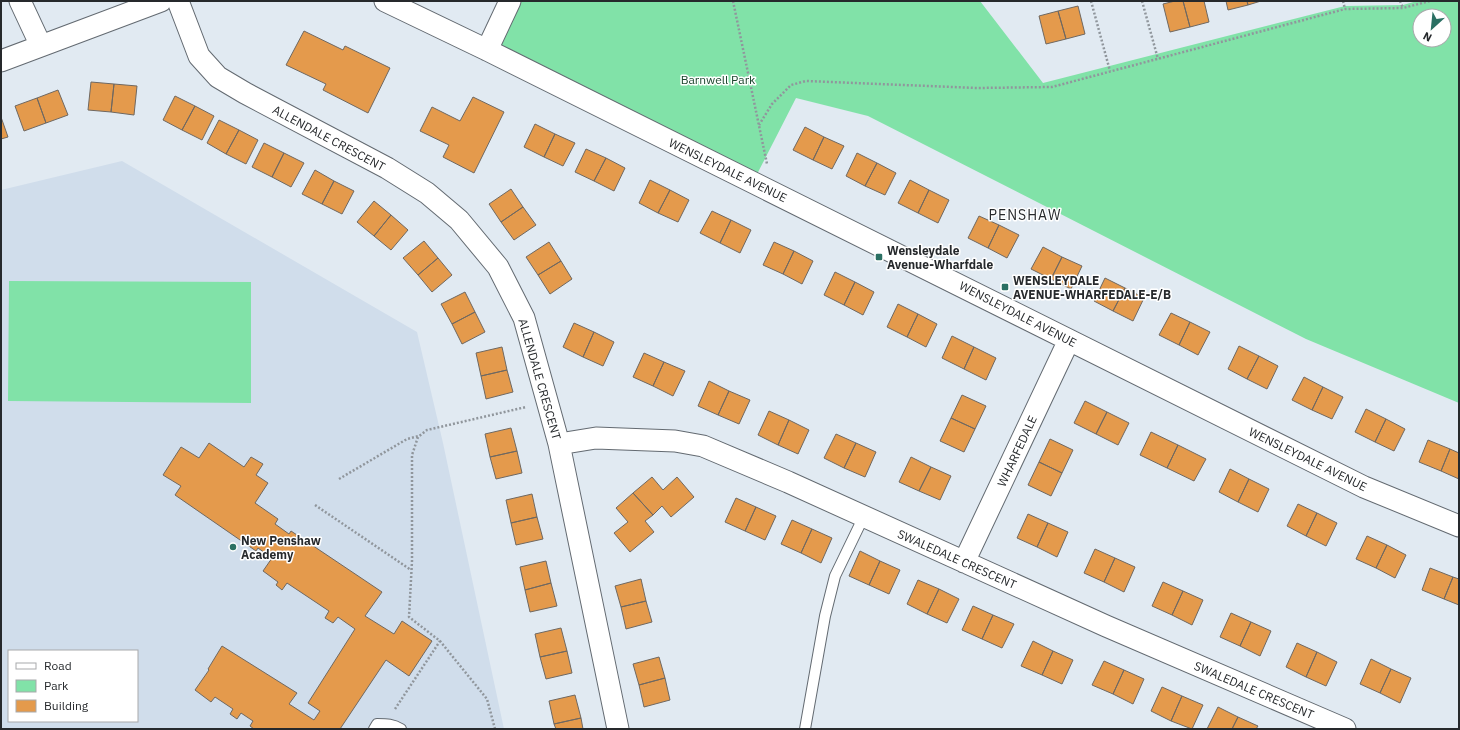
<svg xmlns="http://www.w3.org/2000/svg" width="1460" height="730" font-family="'IBM Plex Sans',sans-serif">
<rect width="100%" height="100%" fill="#e1eaf2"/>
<path fill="#d0ddeb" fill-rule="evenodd" d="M122 161 417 332 443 443 504 729H2L1 190ZM9 651H137V721H9Z"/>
<path fill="#81e2a8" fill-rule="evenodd" d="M510 1H980L1043 83 1345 6 1403 5 1417 1H1459V403L1306 339 868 116 796 98 753 182 487 50ZM1420 16H1444V40H1420Z
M9 281 251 282V403L8 401Z"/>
<path fill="#e49a4c" stroke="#6f6861" d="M1175 1H1183L1190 27 1170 32 1163 4Z
M1183 1H1204L1209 22 1190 27Z
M1226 1H1247L1248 5 1228 10Z
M1247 1H1261L1248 5Z
M1078 6 1085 34 1066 39 1058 11Z
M1058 11 1066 39 1046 44 1039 16Z
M304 31 343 50 345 46 390 68 368 113 323 90 326 84 286 65Z
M91 82 114 84 111 112 88 110Z
M114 84 137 86 134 115 111 112Z
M58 90 68 115 46 123 37 98Z
M175 96 195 106 182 130 163 120Z
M473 97 504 112 474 173 443 157 449 145 420 131 432 107 460 121Z
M37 98 46 123 24 131 15 106Z
M195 106 214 116 202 140 182 130Z
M1 117 8 137 1 139Z
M219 120 239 130 226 154 207 143Z
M535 124 555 134 544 157 524 147Z
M805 127 824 137 813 160 793 150Z
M239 130 258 140 246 164 226 154Z
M555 134 575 143 563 166 544 157Z
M824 137 844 146 832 169 813 160Z
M264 143 284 153 272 177 252 167Z
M586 149 606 158 594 181 575 172Z
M284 153 304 163 291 187 272 177Z
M857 153 877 163 865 186 846 176Z
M606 158 625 168 614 191 594 181Z
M877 163 896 173 885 195 865 186Z
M315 170 334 181 322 204 302 194Z
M650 180 670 190 658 213 639 203Z
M910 180 929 190 918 213 898 203Z
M334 181 354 191 342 214 322 204Z
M511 189 523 207 501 222 489 204Z
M670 190 689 200 678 222 658 213Z
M929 190 949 200 938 223 918 213Z
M374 201 391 215 374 236 357 222Z
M523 207 536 225 514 240 501 222Z
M712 211 731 220 720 243 700 233Z
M391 215 408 230 391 250 374 236Z
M979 216 999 225 988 248 968 238Z
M731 220 751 230 740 253 720 243Z
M999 225 1019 235 1007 258 988 248Z
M424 241 438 258 418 275 403 258Z
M549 242 561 261 538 275 526 257Z
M774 242 794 251 783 274 763 265Z
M1043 247 1062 257 1051 279 1031 269Z
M794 251 813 261 802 284 783 274Z
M1062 257 1082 266 1071 289 1051 279Z
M438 258 452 275 432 292 418 275Z
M561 261 572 279 550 294 538 275Z
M835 272 855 282 844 305 824 295Z
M1105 278 1125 288 1113 311 1094 301Z
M855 282 874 292 863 315 844 305Z
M1125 288 1144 298 1133 321 1113 311Z
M465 292 475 312 452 324 441 304Z
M898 304 918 314 907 337 887 327Z
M475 312 485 332 462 344 452 324Z
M1171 313 1190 322 1179 345 1159 335Z
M918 314 937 324 926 347 907 337Z
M1190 322 1210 332 1198 355 1179 345Z
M574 323 594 332 583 357 563 347Z
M594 332 614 342 603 366 583 357Z
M952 336 974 347 964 369 942 358Z
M1239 346 1259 356 1247 379 1228 369Z
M502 347 507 370 481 376 476 353Z
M974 347 996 358 986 380 964 369Z
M644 353 664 362 653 386 633 377Z
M1259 356 1278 366 1267 389 1247 379Z
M664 362 685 371 673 396 653 386Z
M507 370 513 392 486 399 481 376Z
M1304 377 1323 387 1312 410 1292 400Z
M709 381 729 391 718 415 698 406Z
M1323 387 1343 397 1332 419 1312 410Z
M729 391 750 400 739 424 718 415Z
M962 395 986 406 975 429 951 418Z
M1085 401 1107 412 1096 434 1074 423Z
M1366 409 1386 419 1375 442 1355 432Z
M769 411 789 420 778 445 758 435Z
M1107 412 1129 423 1118 445 1096 434Z
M951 418 975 429 964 452 940 441Z
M1386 419 1405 429 1394 451 1375 442Z
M789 420 809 430 798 454 778 445Z
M511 428 517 451 490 457 485 434Z
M1151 432 1178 445 1167 468 1140 455Z
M836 434 856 443 844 468 824 458Z
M1050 439 1073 450 1062 473 1039 462Z
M1428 440 1450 449 1441 471 1419 462Z
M209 443 244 467 251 457 263 464 256 475 268 483 255 503 278 519 275 524 289 534 291 531 382 592 365 616 394 634 402 621 432 641 409 676 386 660 340 729H254L250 726 253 721 241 713 237 719 230 714 233 709 215 697 211 702 195 690 209 670 208 669 222 646 297 693 289 704 314 720 320 711 308 703 355 629 338 617 333 623 325 618 329 611 287 583 282 590 276 585 278 582 263 571 272 558 258 548 256 551 175 495 181 486 163 475 181 447 199 458Z
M856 443 876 452 865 477 844 468Z
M1178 445 1206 459 1194 481 1167 468Z
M1450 449 1459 453V479L1441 471Z
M517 451 522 473 496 479 490 457Z
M911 457 931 467 919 491 899 482Z
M1039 462 1062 473 1051 496 1028 485Z
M931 467 951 476 940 500 919 491Z
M1230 469 1249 479 1238 502 1219 492Z
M652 477 663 490 677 477 694 497 671 517 662 506 653 515 633 493Z
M1249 479 1269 489 1258 512 1238 502Z
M633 493 653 515 645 521 654 532 630 552 614 533 628 522 616 508Z
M532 494 537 517 511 523 506 500Z
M736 498 756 507 745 531 725 522Z
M1298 504 1317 513 1306 536 1287 526Z
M756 507 776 516 765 540 745 531Z
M1317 513 1337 523 1326 546 1306 536Z
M1028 514 1048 523 1037 547 1017 538Z
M537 517 543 539 516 545 511 523Z
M792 520 812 529 801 553 781 544Z
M1048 523 1068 532 1057 557 1037 547Z
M812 529 832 538 821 563 801 553Z
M1367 536 1387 545 1376 568 1356 559Z
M1387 545 1406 555 1395 578 1376 568Z
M1095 549 1115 558 1104 582 1084 573Z
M860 551 880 561 869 585 849 576Z
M1115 558 1135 567 1124 592 1104 582Z
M546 561 551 583 525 590 520 567Z
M880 561 900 570 889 594 869 585Z
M1430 568 1453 577 1444 599 1422 590Z
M1453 577 1459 579V605L1444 599Z
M641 579 646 601 621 607 615 586Z
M918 580 939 589 927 614 907 604Z
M1163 582 1183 591 1172 615 1152 606Z
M551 583 557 606 530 612 525 590Z
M939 589 959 599 947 623 927 614Z
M1183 591 1203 600 1192 625 1172 615Z
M646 601 652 622 626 629 621 607Z
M973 606 993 615 982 639 962 630Z
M1231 613 1251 622 1240 646 1220 637Z
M993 615 1014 624 1002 648 982 639Z
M1251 622 1271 631 1260 656 1240 646Z
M561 628 567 651 540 657 535 634Z
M1033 641 1053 651 1042 675 1021 666Z
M1297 643 1317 652 1306 677 1286 667Z
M567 651 572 673 546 679 540 657Z
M1053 651 1073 660 1062 684 1042 675Z
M1317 652 1337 662 1326 686 1306 677Z
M659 657 665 678 639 685 633 664Z
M1371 659 1391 669 1380 693 1360 684Z
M1104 661 1124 670 1113 694 1092 685Z
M1391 669 1411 678 1400 703 1380 693Z
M1124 670 1144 679 1133 704 1113 694Z
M665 678 670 700 644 707 639 685Z
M1162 687 1182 696 1171 721 1151 711Z
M575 695 581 718 554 724 549 701Z
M1182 696 1203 705 1192 729 1171 721Z
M1218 707 1238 717 1232 729H1207Z
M1238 717 1258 726 1256 729H1232Z
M581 718 583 729H556L554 724Z"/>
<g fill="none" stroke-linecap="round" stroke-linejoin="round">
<g stroke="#636a71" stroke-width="12">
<path id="lane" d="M374 729 377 724C387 724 393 724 401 729
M805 729 825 616 835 576 864 516"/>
</g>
<g stroke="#636a71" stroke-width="23">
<path id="street" d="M20 1 41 46
M178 1 199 56 218 77 245 93 387 168 427 193 459 220 498 267 524 318 559 444 618 729
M385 1 487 50 1364 487 1459 526
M487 50 510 1
M1 61 161 1
M559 444 596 438 675 441 703 446 788 482 1106 626 1345 729
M964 562 1069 340"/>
</g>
<path stroke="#90969c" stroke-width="2.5" stroke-dasharray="2 2" stroke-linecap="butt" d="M733 1 767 164
M1091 1 1110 71
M1142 1 1158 59
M1343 1 1345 9
M1400 1 1403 8
M759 125 772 104 791 85 806 81 977 88 1052 87 1345 9 1403 8 1430 1
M339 479 407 439 419 436
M315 505 411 570
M395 709 440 641
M495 729 487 699 440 641 409 617 412 561V455L418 437 427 430 526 407"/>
<use href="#lane" stroke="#fff" stroke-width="10"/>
<use href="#street" stroke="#fff" stroke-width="21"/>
</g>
<g fill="#2b7063" stroke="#fff" stroke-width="1.5">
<rect x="875" y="253" width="8" height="8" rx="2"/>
<rect x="1001" y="283" width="8" height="8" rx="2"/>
<circle cx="233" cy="547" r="4"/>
</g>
<g text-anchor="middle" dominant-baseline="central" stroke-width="3" stroke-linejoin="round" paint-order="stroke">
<g font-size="12" fill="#1b452d" stroke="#fff">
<text x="718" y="79">Barnwell Park</text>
</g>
<g font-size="12" fill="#26292c" stroke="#fff">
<text transform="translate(329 138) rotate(28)">ALLENDALE CRESCENT</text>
<text transform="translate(728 170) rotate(26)">WENSLEYDALE AVENUE</text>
<text transform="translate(1018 314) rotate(27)">WENSLEYDALE AVENUE</text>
<text transform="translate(540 379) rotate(74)">ALLENDALE CRESCENT</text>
<text transform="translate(1017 451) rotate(-65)">WHARFEDALE</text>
<text transform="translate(1308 459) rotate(26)">WENSLEYDALE AVENUE</text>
<text transform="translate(957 559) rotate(24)">SWALEDALE CRESCENT</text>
<text transform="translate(1254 690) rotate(23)">SWALEDALE CRESCENT</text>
</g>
<g font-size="12" font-weight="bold" fill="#26292c" stroke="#fff" text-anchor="start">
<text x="887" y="250">Wensleydale<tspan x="887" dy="14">Avenue-Wharfdale</tspan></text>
<text x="1013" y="280">WENSLEYDALE<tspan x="1013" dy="14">AVENUE-WHARFEDALE-E/B</tspan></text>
<text x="241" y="540">New Penshaw<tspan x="241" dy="14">Academy</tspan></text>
</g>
<g font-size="14" letter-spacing="1" fill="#26292c" stroke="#fff">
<text x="1025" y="215">PENSHAW</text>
</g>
</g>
<rect width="1460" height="730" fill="none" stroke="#26292c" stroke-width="4"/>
<rect x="8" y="650" width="130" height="72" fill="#ffffff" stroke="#a8a9ab"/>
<rect x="16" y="663" width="20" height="6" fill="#ffffff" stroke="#a8a9ab"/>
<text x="44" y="670" font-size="12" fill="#26292c">Road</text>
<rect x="16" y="680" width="20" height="12" fill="#81e2a8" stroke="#a8a9ab"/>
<text x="44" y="690" font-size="12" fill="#26292c">Park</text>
<rect x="16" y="700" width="20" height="12" fill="#e49a4c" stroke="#a8a9ab"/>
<text x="44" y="710" font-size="12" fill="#26292c">Building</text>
<g transform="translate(1432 28) rotate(207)"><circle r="19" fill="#ffffff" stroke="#a8a9ab"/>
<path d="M0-3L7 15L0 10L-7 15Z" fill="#2b7063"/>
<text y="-6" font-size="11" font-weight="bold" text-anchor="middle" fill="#26292c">N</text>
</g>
</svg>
